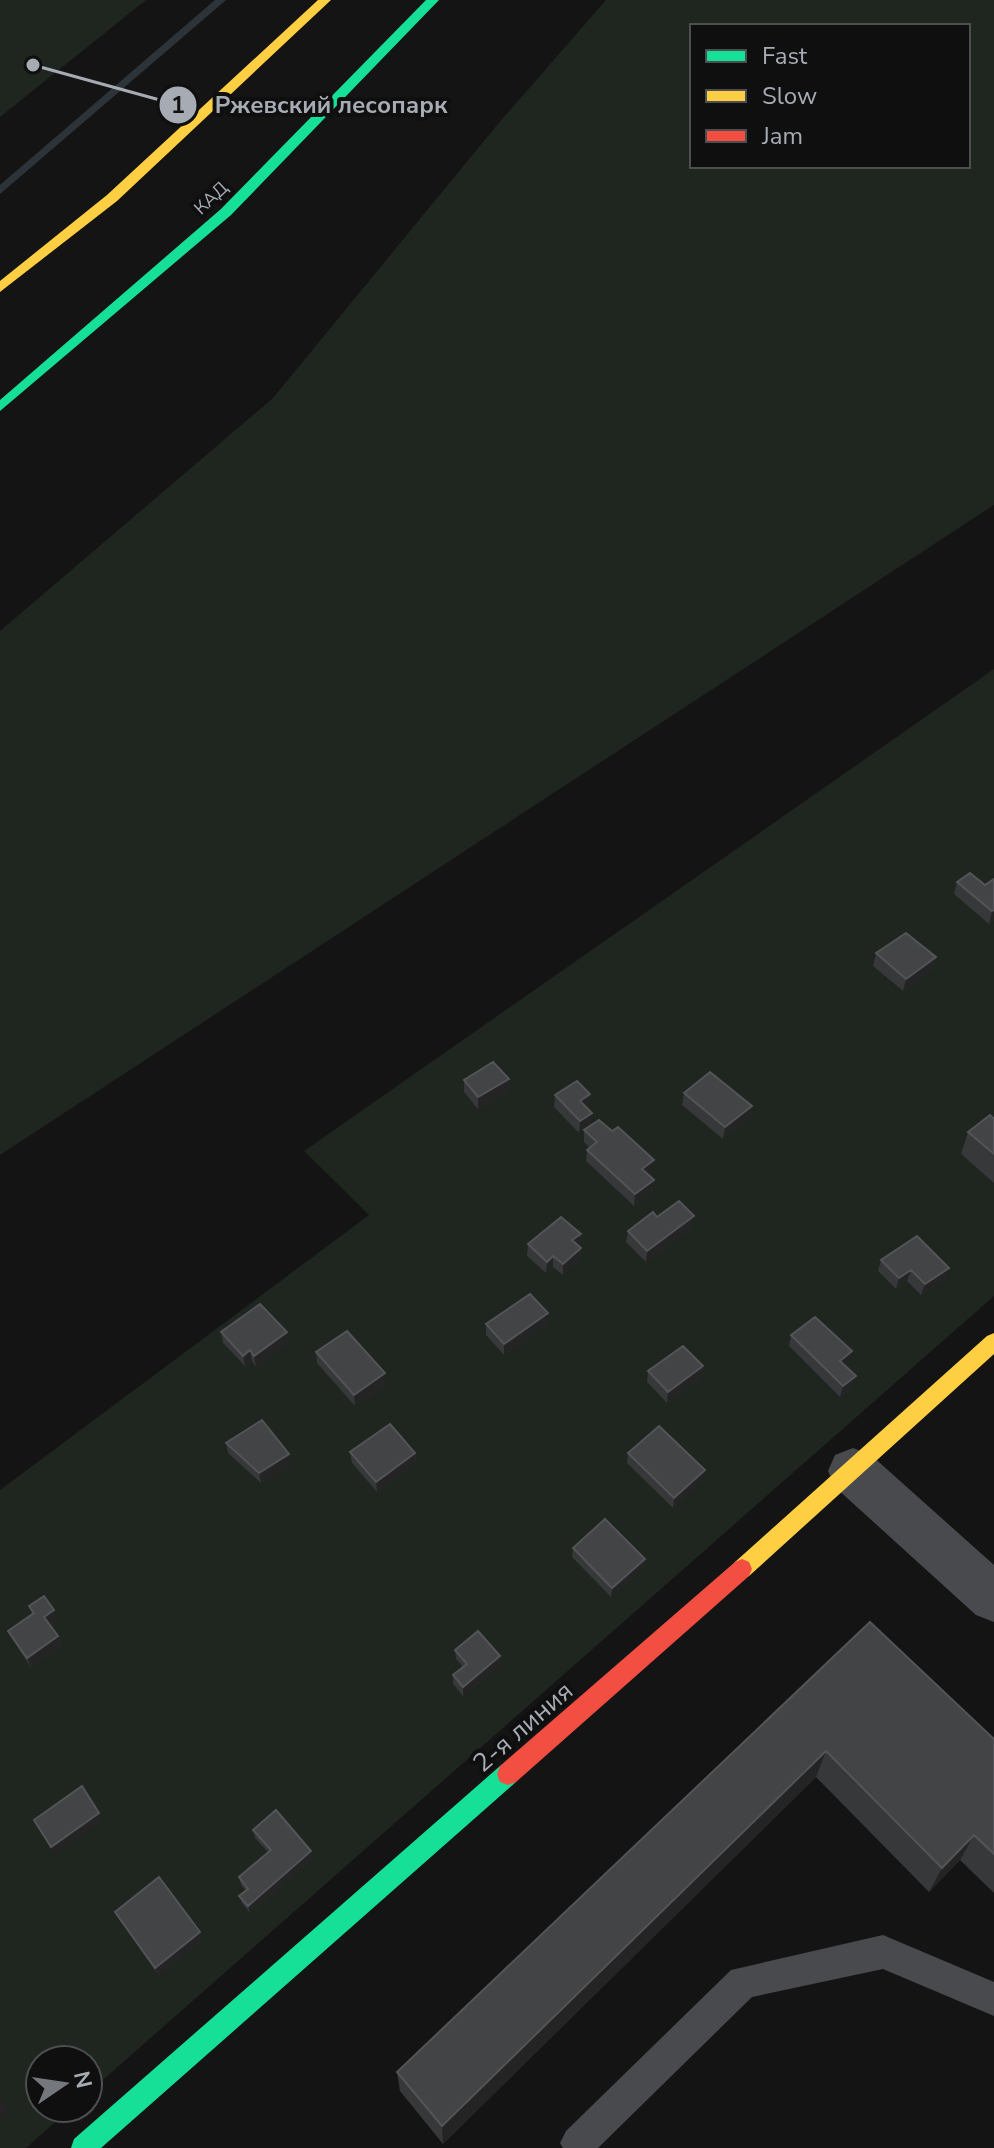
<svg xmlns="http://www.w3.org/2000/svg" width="994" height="2148" font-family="'Nunito Sans',sans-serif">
<rect width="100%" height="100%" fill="#141415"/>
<path fill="#1f251f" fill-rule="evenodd" d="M0 0H146L0 117Z
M606 0H994V505L0 1155V631L273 398 497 125ZM692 26H968V166H692Z
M994 669V1296L88 2093V2060H40V2108H71L26 2148H0V1490L369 1215 304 1151Z"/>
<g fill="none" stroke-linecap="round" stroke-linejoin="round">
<path fill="#2d3439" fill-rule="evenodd" d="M215 0H226L0 194V185Z"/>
<path fill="#494a4d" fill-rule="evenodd" d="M883 1935 994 1982V2016L883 1969 752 1997 598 2148H563L560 2143 566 2131 731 1970Z"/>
<path fill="#494a4d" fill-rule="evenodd" d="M853 1448 871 1455 994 1565V1622L976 1615 835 1487 828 1471 835 1455Z"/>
<path fill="#16e098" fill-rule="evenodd" d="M426 0H439L231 215 0 411V400L221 209Z
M508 1763 516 1766 519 1774 516 1782 101 2148H71L74 2139 500 1766Z"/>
<path fill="#ffcf43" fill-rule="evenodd" d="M318 0H331L117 201 0 292V281L107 195Z
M994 1333V1354L749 1576 742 1579 735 1576 732 1569 735 1562 987 1336Z"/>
<path fill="#f24e42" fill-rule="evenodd" d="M742 1559 749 1562 752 1569 749 1576 516 1782 508 1785 500 1782 497 1774 500 1766 735 1562Z"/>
</g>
<path fill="#373839" d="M994 879V920L989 924 954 894 957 882 985 885Z
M876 953 936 957 933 970 903 991 873 966Z
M509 1079V1091L478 1109 464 1092V1080Z
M684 1093 752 1106 750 1117 723 1139 682 1105Z
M590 1094 589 1106 586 1108 579 1133 554 1107 555 1095Z
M994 1119V1183L961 1154 968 1132Z
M584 1130 652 1172 648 1175 654 1180 652 1191 634 1206 586 1161 587 1150 590 1148 584 1142Z
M657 1217 693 1227 646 1262 626 1242 628 1231Z
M581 1234 580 1245 579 1246 581 1248 580 1259 563 1275 553 1267 546 1273 527 1256 528 1244Z
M881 1260 945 1279 921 1295 907 1281 896 1289 878 1271Z
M486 1324H547L504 1355 486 1335Z
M221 1332 288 1343 256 1367 252 1361 245 1366 223 1343Z
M791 1335 849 1362 845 1365 853 1386 840 1397 789 1346Z
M316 1352 386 1384 355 1406 317 1363Z
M703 1366 701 1377 667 1403 647 1382 648 1371Z
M226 1443 291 1464 261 1483 228 1453Z
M350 1452 415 1453 416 1463 377 1492 352 1463Z
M628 1453 703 1481 673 1508 627 1463Z
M573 1548 645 1559 643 1569 611 1597 572 1557Z
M29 1606 58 1620 50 1625 58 1636 62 1646 31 1668 13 1640 8 1631 32 1614Z
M870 1622 994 1739V1893L960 1860 929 1892 816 1777 443 2144 400 2091 397 2072Z
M455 1650 500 1665 463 1696 453 1684V1675L463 1667 456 1659Z
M253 1830 313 1858 250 1913 242 1903 239 1896 246 1891 241 1885 239 1877 268 1852 255 1838Z
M115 1912 202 1940 159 1975 119 1919Z"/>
<path fill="#242425" d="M994 910V920L989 924 992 911Z
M936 957 933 970 903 991 906 979Z
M509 1079V1091L478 1109V1097Z
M590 1094 589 1106 579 1113 580 1101Z
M752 1106 750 1117 723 1139 725 1127Z
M592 1113 591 1125 579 1133 580 1121Z
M654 1160 652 1172 641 1181 642 1169Z
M654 1180 652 1191 634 1206 635 1194Z
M694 1216 693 1227 646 1262 647 1251Z
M581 1234 580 1245 572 1251V1240Z
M581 1248 580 1259 563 1275V1264Z
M553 1256V1267L546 1273 547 1262Z
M949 1268 945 1279 921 1295 925 1284Z
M911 1270 907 1281 896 1289 899 1278Z
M548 1313 547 1324 504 1355V1344Z
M287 1332 288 1343 256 1367 254 1356Z
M250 1350 252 1361 245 1366 243 1356Z
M852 1351 849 1362 837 1371 840 1361Z
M703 1366 701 1377 667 1403 668 1392Z
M385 1373 386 1384 355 1406 354 1395Z
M856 1376 853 1386 840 1397 843 1386Z
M415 1453 416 1463 377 1492 376 1482Z
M289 1454 291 1464 261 1483 259 1473Z
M705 1470 703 1481 673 1508 674 1498Z
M645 1559 643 1569 611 1597 612 1588Z
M54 1610 58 1620 48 1626 44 1617Z
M58 1636 62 1646 31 1668 27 1658Z
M500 1656V1665L463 1696V1687Z
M826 1751 816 1777 443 2144 442 2126Z
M99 1813 103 1821 55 1855 51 1847Z
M974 1835 960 1860 929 1892 942 1868Z
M311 1851 313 1858 250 1913 248 1906Z
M200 1932 202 1940 159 1975 155 1968Z
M0 2098 9 2111 0 2118Z"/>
<path fill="#434446" stroke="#535458" stroke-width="2" d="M970 873 985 885 994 879V910L992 911 957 882Z
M906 933 936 957 906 979 876 953Z
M493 1062 509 1079 478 1097 464 1080Z
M710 1072 752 1106 725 1127 684 1093Z
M577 1081 590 1094 580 1101 592 1113 580 1121 555 1095Z
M990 1115 994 1119V1154L968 1132Z
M599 1120 612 1131 618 1127 654 1160 642 1169 654 1180 635 1194 587 1150 597 1142 584 1130Z
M679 1201 694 1216 647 1251 628 1231 653 1212 657 1217Z
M561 1217 581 1234 572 1240 581 1248 563 1264 553 1256 547 1262 528 1244Z
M917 1236 949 1268 925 1284 911 1270 899 1278 881 1260Z
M530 1294 548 1313 504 1344 486 1324Z
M260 1304 287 1332 254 1356 250 1350 243 1356 221 1332Z
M815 1317 852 1351 840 1361 856 1376 843 1386 791 1335Z
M347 1331 385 1373 354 1395 316 1352Z
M683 1346 703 1366 668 1392 648 1371Z
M262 1420 289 1454 259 1473 226 1443Z
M390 1424 415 1453 376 1482 350 1452Z
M659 1426 705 1470 674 1498 628 1453Z
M605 1519 645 1559 612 1588 573 1548Z
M44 1596 54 1610 44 1617 58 1636 27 1658 8 1631 34 1613 29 1606Z
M870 1622 994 1739V1854L974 1835 942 1868 826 1751 442 2126 397 2072Z
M478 1631 500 1656 463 1687 453 1675 467 1664 455 1650Z
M82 1786 99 1813 51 1847 34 1820Z
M276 1810 311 1851 248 1906 239 1896 248 1889 239 1877 271 1850 253 1830Z
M159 1877 200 1932 155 1968 115 1912Z"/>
<g text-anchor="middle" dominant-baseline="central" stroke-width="8" stroke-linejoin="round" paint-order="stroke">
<g font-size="18" fill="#a7acb4" stroke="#0f0f10">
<text transform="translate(211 198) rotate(-43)">КАД</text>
</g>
<g font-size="26" fill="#a7acb4" stroke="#0f0f10">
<text transform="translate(523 1727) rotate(-41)">2-я линия</text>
</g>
</g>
<path fill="none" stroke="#a7acb4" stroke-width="3" d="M33 65L178 105"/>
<g fill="#a7acb4" stroke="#0f0f10" stroke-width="3">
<circle cx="33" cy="65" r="8"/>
<circle cx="178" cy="105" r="20"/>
</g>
<g font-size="24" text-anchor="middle" font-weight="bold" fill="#111">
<text x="178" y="113">1</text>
</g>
<g font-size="24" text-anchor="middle" font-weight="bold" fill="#a7acb4" stroke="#0f0f10" stroke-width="8" stroke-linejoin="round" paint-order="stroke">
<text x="331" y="113">Ржевский лесопарк</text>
</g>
<rect x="690" y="24" width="280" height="144" fill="#0f0f10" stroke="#4c4e52" stroke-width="2"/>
<rect x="706" y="50" width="40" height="12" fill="#16e098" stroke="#4c4e52" stroke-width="2"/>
<text x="762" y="64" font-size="24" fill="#a7acb4">Fast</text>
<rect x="706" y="90" width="40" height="12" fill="#ffcf43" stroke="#4c4e52" stroke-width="2"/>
<text x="762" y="104" font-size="24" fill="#a7acb4">Slow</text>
<rect x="706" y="130" width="40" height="12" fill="#f24e42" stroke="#4c4e52" stroke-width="2"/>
<text x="762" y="144" font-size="24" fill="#a7acb4">Jam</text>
<g transform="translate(64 2084) rotate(77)"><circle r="38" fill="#0f0f10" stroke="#4c4e52" stroke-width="2"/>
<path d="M0-6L14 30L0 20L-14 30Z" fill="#74777c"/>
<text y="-12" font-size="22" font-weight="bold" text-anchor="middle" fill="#a7acb4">N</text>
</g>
</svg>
